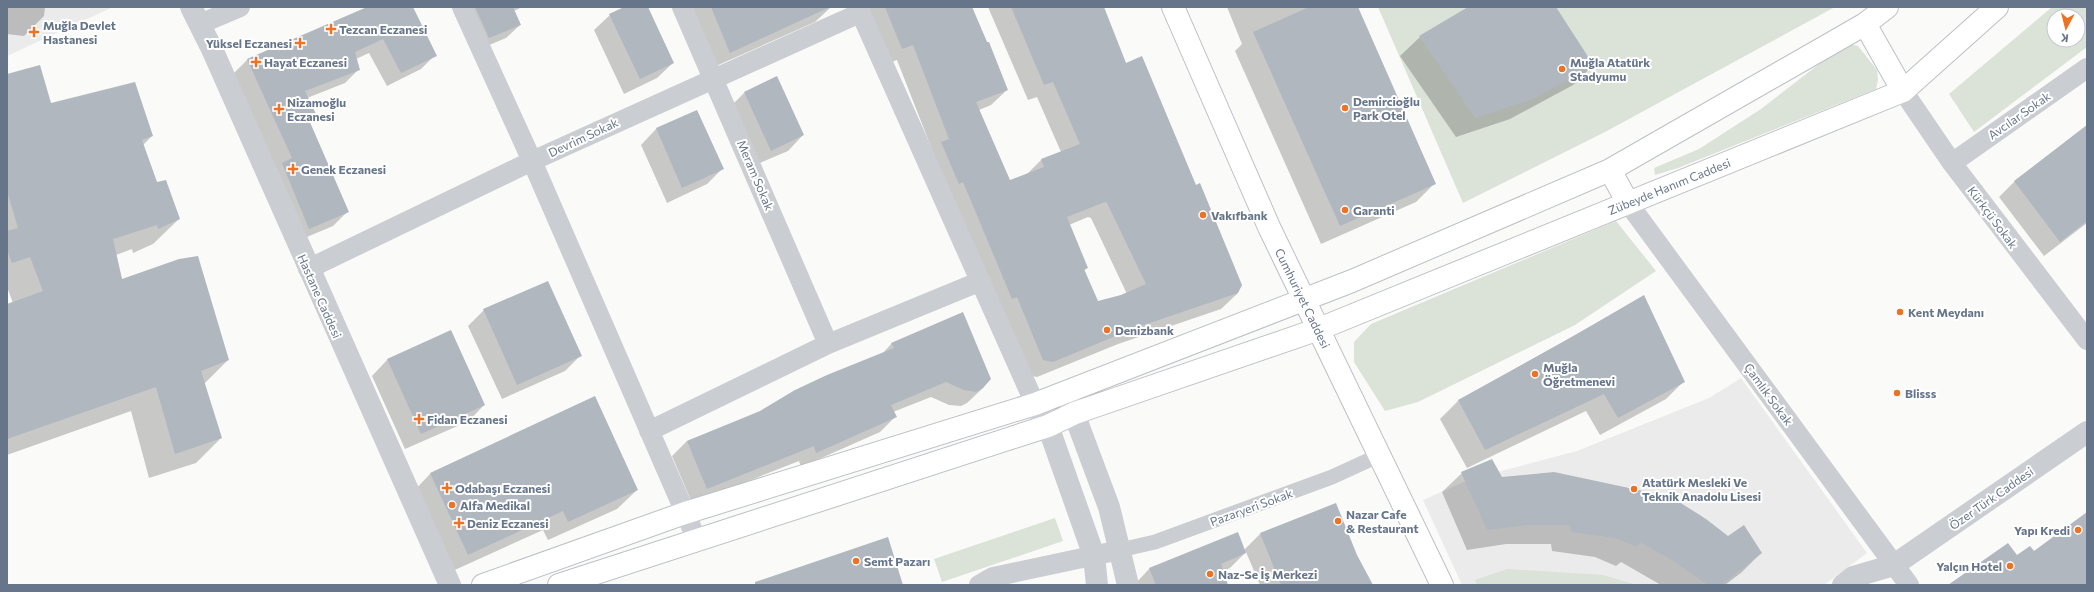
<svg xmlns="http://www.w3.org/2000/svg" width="2094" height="592" font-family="Commissioner,sans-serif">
<rect width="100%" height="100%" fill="#fafaf8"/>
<path fill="#ebebeb" d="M7 7H113L7 56Z
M1741 378 1867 553 1824 585H1462L1423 500 1471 479 1577 451 1709 398Z"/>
<path fill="#dbe2d8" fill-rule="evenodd" d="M1378 7H1835L1605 132 1463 203Z
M2052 7H2087V47L1974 132 1949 94ZM2054 16H2078V40H2054Z
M1848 44 1858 46 1877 70 1878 80 1876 89 1678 168 1655 175 1654 168 1699 149 1761 109 1836 51Z
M1616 221 1656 271 1575 325 1418 402 1385 411 1354 362V342L1371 324Z
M1055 518 1063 541 942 582 934 559Z
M1507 569 1603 575 1637 585H1477L1475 580Z"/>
<path fill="#0003" fill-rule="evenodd" d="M7 7H45L44 16 24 36 7 34Z
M369 7H412L435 55 421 69 387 86 369 53 356 59 359 69 345 83 307 98 316 116 309 123 347 212 333 226 295 242 233 74 247 60Z
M456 7H522L514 11 520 25 506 38 475 51Z
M626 7H646L673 63 657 78 624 94 594 30 610 15Z
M691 7H829L830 8 815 22 716 66Z
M859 7H972L1007 90 991 105 979 110 1009 182 1026 175 1041 160 1061 152 1037 97 1028 100 988 7H1103L1126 64 1238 293 1221 309 1118 344 1037 377 1027 375 933 152 897 60 886 64ZM1088 217 1091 218 1127 294 1097 302 1084 271 1087 268 1069 225Z
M1227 7H1356L1435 183 1416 202 1321 244 1235 51 1242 44Z
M1470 7H1555L1592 66 1573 85 1510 119 1456 137 1400 56 1420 37Z
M7 75 50 104 152 136 143 145 157 183 179 219 153 244 133 253 132 249 116 255 122 280 228 360 204 384 221 438 196 463 149 478 131 411 7 455V305L13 303 7 287Z
M744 93 803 135 788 151 755 165 729 108Z
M696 111 722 169 707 184 667 203 641 145 656 129Z
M2087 125V223L2044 256 1999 197 2014 182Z
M1644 296 1683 382 1666 399 1600 435 1586 411 1467 468 1440 419 1458 401Z
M484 310 581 355 565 371 502 399 468 326Z
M451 331 484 405 469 421 405 449 372 376 387 360Z
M892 343 983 388 967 403 961 406 949 405 931 397 893 412 895 417 880 432 801 467 799 461 692 503 672 456 687 441 760 412 882 354Z
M595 397 637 490 617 509 548 540 543 530 448 573 411 494 430 474Z
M1462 473 1501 478 1761 553 1742 572 1725 585H1661L1621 562 1616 566 1595 557 1552 551 1551 544H1506L1467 550 1442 492Z
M1335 504 1356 556 1372 585H1260L1246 552 1230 568 1223 571 1227 585 1135 584 1149 569 1237 534 1244 550 1260 534Z"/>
<path fill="#b0b7bf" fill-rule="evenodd" d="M367 7H413L437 56 401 73 383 39 355 52 360 70 305 91 317 116 309 120 349 212 309 229 282 163 292 158 247 59Z
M475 7H513L521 25 489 38Z
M624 7H648L674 63 640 79 609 14Z
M711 7H830L730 53Z
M885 7H972L987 42H989L1008 90 976 102 1010 180 1044 167 1041 159 1080 144 1053 82 1044 85 1011 7H1104L1126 63 1142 56 1196 185 1200 183 1242 285 1238 293 1135 328 1053 362 1043 360 1017 297 1012 299 963 182 959 184 941 142 949 139 913 45 902 49ZM1105 202 1107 203 1146 284 1121 295 1098 301 1084 269 1088 268 1067 217Z
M1309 7H1358L1436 184 1340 226 1253 32Z
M1468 7H1556L1594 66 1531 100 1475 118 1419 36Z
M40 65 51 103 135 82 153 136 142 140 157 182 166 180 180 219 158 229 157 225 113 239 122 279 179 259 198 256 229 360 201 371 222 438 175 454 156 387 7 439V304L43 291 30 257 12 263 7 250V231L18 228 7 191V74Z
M777 76 804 135 771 151 744 92Z
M697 110 724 169 682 188 656 128Z
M2087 125V221L2060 242 2014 181Z
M548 281 582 356 517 385 483 309Z
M1644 295 1685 382 1618 418 1604 394 1485 450 1458 400 1572 337Z
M963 312 991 379 983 388 976 392 964 390 946 382 891 405 897 417 816 453 814 446 707 489 687 441 760 411 795 390 827 375 894 348 891 343Z
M451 330 485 405 421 434 387 359Z
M595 396 638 490 568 522 563 511 468 555 430 473Z
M1492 459 1502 477 1554 472 1643 491 1676 500 1706 519 1728 536 1744 525 1762 553 1721 585H1708L1672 560 1640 542 1637 547 1615 538 1571 532 1570 525H1527L1487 530 1461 472Z
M1336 503 1357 555 1373 585H1281L1260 533Z
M2087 512V585H1948L2008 543 2017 555 2030 546 2034 551Z
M1238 532 1246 553 1221 564 1228 585H1156L1149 568Z
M888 537 903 585H755V582Z"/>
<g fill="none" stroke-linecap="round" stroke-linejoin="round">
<g stroke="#bcc0c6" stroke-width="24">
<path id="secondary" d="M1173 7 1269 227 1442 585
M1865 24 1903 91
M1610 170 1628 203
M483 585 685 513 1035 404 1352 281 1610 170 1865 24 1887 7
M559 585 1048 426 1075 413 1319 329 1903 91 1997 7"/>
</g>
<path stroke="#cacdd1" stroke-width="15" d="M1120 550 1155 542 1332 477 1380 455"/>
<path stroke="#cacdd1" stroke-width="20" d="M462 7 532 161 697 540
M682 7 828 344
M858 7 1035 404
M200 24 240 7
M1903 91 1952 163 2087 340
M1952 163 2087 68
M1628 203 1909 585
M308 269 532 161 860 13
M649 431 828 344 981 281
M979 585 993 577 1120 550"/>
<path stroke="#cacdd1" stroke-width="22" d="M191 7 212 49 450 585
M1066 392 1109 507 1128 585
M1035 404 1048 426 1094 556 1097 585
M1843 585 1853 577 1894 565 2087 432"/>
<use href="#secondary" stroke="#fff" stroke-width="22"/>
</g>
<g fill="#ee7223" stroke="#fff" stroke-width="1.5">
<path d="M329 23h4v4h4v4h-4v4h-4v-4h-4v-4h4z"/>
<path d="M32 26h4v4h4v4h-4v4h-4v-4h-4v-4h4z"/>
<path d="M298 37h4v4h4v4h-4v4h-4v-4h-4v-4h4z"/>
<path d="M254 56h4v4h4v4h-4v4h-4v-4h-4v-4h4z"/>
<circle cx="1562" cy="69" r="4"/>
<circle cx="1345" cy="108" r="4"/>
<path d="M277 103h4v4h4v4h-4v4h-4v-4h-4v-4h4z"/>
<path d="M291 163h4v4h4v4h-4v4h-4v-4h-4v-4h4z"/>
<circle cx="1345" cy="210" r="4"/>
<circle cx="1203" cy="215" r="4"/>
<circle cx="1900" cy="312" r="4"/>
<circle cx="1107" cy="330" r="4"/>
<circle cx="1535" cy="374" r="4"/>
<circle cx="1897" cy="393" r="4"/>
<path d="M417 413h4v4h4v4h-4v4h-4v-4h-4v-4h4z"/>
<path d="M445 482h4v4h4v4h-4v4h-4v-4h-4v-4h4z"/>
<circle cx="1634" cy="489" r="4"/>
<circle cx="452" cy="505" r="4"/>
<circle cx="1338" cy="521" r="4"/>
<path d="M457 517h4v4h4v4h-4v4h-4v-4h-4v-4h4z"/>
<circle cx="2078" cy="530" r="4"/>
<circle cx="856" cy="561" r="4"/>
<circle cx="2010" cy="566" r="4"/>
<circle cx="1210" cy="574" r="4"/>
</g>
<g text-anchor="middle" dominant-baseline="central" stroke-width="4" stroke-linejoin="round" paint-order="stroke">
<g font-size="12" font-weight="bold" fill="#67758b" stroke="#fff" text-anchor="start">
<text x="43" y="25">Muğla Devlet<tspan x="43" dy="14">Hastanesi</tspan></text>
<text x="339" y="29">Tezcan Eczanesi</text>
<text x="292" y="43" text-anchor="end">Yüksel Eczanesi</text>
<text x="264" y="62">Hayat Eczanesi</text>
<text x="1570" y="62">Muğla Atatürk<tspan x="1570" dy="14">Stadyumu</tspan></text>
<text x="1353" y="101">Demircioğlu<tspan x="1353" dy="14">Park Otel</tspan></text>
<text x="287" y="102">Nizamoğlu<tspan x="287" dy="14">Eczanesi</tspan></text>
<text x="301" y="169">Genek Eczanesi</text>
<text x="1353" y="210">Garanti</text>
<text x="1211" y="215">Vakıfbank</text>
<text x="1908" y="312">Kent Meydanı</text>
<text x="1115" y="330">Denizbank</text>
<text x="1543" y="367">Muğla<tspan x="1543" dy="14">Öğretmenevi</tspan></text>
<text x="1905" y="393">Blisss</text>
<text x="427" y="419">Fidan Eczanesi</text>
<text x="1642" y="482">Atatürk Mesleki Ve<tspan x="1642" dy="14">Teknik Anadolu Lisesi</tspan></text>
<text x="455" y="488">Odabaşı Eczanesi</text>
<text x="460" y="505">Alfa Medikal</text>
<text x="1346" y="514">Nazar Cafe<tspan x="1346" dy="14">&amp; Restaurant</tspan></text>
<text x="467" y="523">Deniz Eczanesi</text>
<text x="2070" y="530" text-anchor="end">Yapı Kredi</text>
<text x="864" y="561">Semt Pazarı</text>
<text x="2002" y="566" text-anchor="end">Yalçın Hotel</text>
<text x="1218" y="574">Naz-Se İş Merkezi</text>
</g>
<g font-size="12" fill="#67758b" stroke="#fff">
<text transform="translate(2019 115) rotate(-35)">Avcılar Sokak</text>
<text transform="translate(583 137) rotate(-25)">Devrim Sokak</text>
<text transform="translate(756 175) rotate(67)">Meram Sokak</text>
<text transform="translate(1669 186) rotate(-22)">Zübeyde Hanım Caddesi</text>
<text transform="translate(1993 217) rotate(53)">Kürkçü Sokak</text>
<text transform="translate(320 296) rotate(66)">Hastane Caddesi</text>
<text transform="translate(1303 298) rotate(64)">Cumhuriyet Caddesi</text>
<text transform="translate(1769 394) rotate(54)">Çamlık Sokak</text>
<text transform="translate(1991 498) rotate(-35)">Özer Türk Caddesi</text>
<text transform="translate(1251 507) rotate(-20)">Pazaryeri Sokak</text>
</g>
</g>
<rect width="2094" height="592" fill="none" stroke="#67758b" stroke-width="16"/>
<g transform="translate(2066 28) rotate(187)"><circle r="19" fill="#ffffff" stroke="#c2c8d1"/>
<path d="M0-3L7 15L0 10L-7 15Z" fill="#ee7223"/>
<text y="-6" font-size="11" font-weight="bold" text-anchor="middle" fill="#67758b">K</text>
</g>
</svg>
